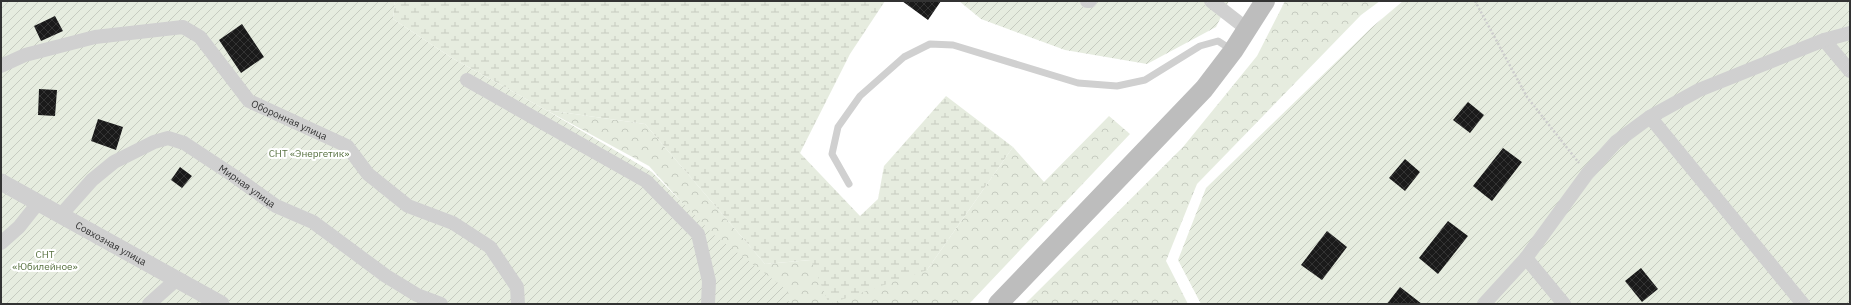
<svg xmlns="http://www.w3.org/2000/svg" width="1851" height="305" font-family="'IBM Plex Sans',sans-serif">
<defs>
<pattern id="forest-crowns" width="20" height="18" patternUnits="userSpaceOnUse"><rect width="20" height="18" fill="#e6ecdf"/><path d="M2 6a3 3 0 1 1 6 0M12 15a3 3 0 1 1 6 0" fill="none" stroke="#c6cbc0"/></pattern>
<pattern id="wetland-marsh" width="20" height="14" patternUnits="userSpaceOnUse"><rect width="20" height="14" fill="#e6ecdf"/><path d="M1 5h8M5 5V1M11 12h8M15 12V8" fill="none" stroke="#c6cbc0"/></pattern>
<pattern id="garden-furrows" width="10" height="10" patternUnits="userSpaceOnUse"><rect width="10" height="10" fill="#e6ecdf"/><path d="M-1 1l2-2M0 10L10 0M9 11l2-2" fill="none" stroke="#c6cbc0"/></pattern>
<pattern id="building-cross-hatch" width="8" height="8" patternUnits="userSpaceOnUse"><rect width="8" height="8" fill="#1a1a1a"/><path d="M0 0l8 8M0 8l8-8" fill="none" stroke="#333"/></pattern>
</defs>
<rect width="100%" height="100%" fill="#fff"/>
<path fill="url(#forest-crowns)" d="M1285 1H1380L1361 15 1197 184 1166 261 1188 304H1025L1183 147 1257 56Z
M546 110 645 124 765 264 811 260 927 270 1013 147 1044 182 1109 116 1130 134 969 304H783L721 246 649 166Z"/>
<path fill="url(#wetland-marsh)" d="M395 1H885L850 54 800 153 860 216 878 199 884 166 946 96 1013 147 927 270 829 304 811 260 765 264 645 124 546 110 452 58 393 19Z"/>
<path fill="url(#garden-furrows)" d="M1 1H395L393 19 452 58 546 110 652 172 714 235 787 290 789 304H1Z
M959 1H1229L1216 27 1147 64 1065 50 981 19Z
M1403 1H1850V304H1201L1178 260 1206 188 1371 28Z"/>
<path fill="url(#building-cross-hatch)" d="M902 1H941L928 20Z
M55 16 63 31 41 41 34 26Z
M242 24 264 57 241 73 219 40Z
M39 89 57 90 55 116 38 115Z
M1468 102 1484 115 1470 133 1453 120Z
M98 119 123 127 116 150 91 141Z
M1503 148 1522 162 1492 201 1473 186Z
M1405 159 1420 172 1405 191 1389 178Z
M180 167 192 176 182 188 171 180Z
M1448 221 1468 236 1438 274 1419 258Z
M1327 231 1347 247 1322 280 1301 265Z
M1641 268 1658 289 1642 302 1625 281Z
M1400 287 1422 304H1387Z"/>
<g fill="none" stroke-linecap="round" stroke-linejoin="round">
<path stroke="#cdcdcd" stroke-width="2.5" stroke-dasharray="2 2" stroke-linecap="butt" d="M1475 1 1527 97 1579 163"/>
<path stroke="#d0d0d0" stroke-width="7" d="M849 184 832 154 838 127 860 96 904 57 930 44 953 45 1078 83 1117 86 1145 80 1200 46 1218 41 1232 50"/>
<g stroke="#d0d0d0" stroke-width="14">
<path d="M1087 1H1090"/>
<path d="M1211 1 1247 29"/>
<path d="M1824 40 1850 71"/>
<path id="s1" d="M1 66 25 55 95 37 183 27 200 37 249 101 347 146 368 174 408 206 453 223 490 247 517 287 518 304"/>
<path d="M467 80 646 181 698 234 709 281 708 304"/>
<path d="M1650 117 1803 304"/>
<path id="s2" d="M60 216 92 180 114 162 154 142 168 138 184 143 234 176 276 206 313 222 386 276 417 295 441 304"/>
<path d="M1 243 19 227 38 203"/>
<path d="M1526 258 1564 304"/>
<path d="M149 304 177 279"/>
<path d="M1484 304 1526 258 1587 174 1616 142 1650 117 1699 90 1824 40 1850 33"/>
</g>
<path stroke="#d0d0d0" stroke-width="17" id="s3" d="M1 182 221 304"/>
<path stroke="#bdbdbd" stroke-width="20" d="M998 304 1204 89 1233 51 1265 1"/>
</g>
<g text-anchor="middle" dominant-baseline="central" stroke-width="4" stroke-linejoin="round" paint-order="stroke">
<g font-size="10" fill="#333" stroke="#fff">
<text stroke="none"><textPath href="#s1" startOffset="332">Оборонная улица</textPath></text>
<text stroke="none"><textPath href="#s2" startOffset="229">Мирная улица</textPath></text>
<text stroke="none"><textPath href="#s3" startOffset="126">Совхозная улица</textPath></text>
</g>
<g font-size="10" fill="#56703f" stroke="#fff">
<text x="309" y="153">СНТ «Энергетик»</text>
<text x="45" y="254">СНТ<tspan x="45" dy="12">«Юбилейное»</tspan></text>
</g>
</g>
<rect width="1851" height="305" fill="none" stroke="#333333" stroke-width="4"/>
</svg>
